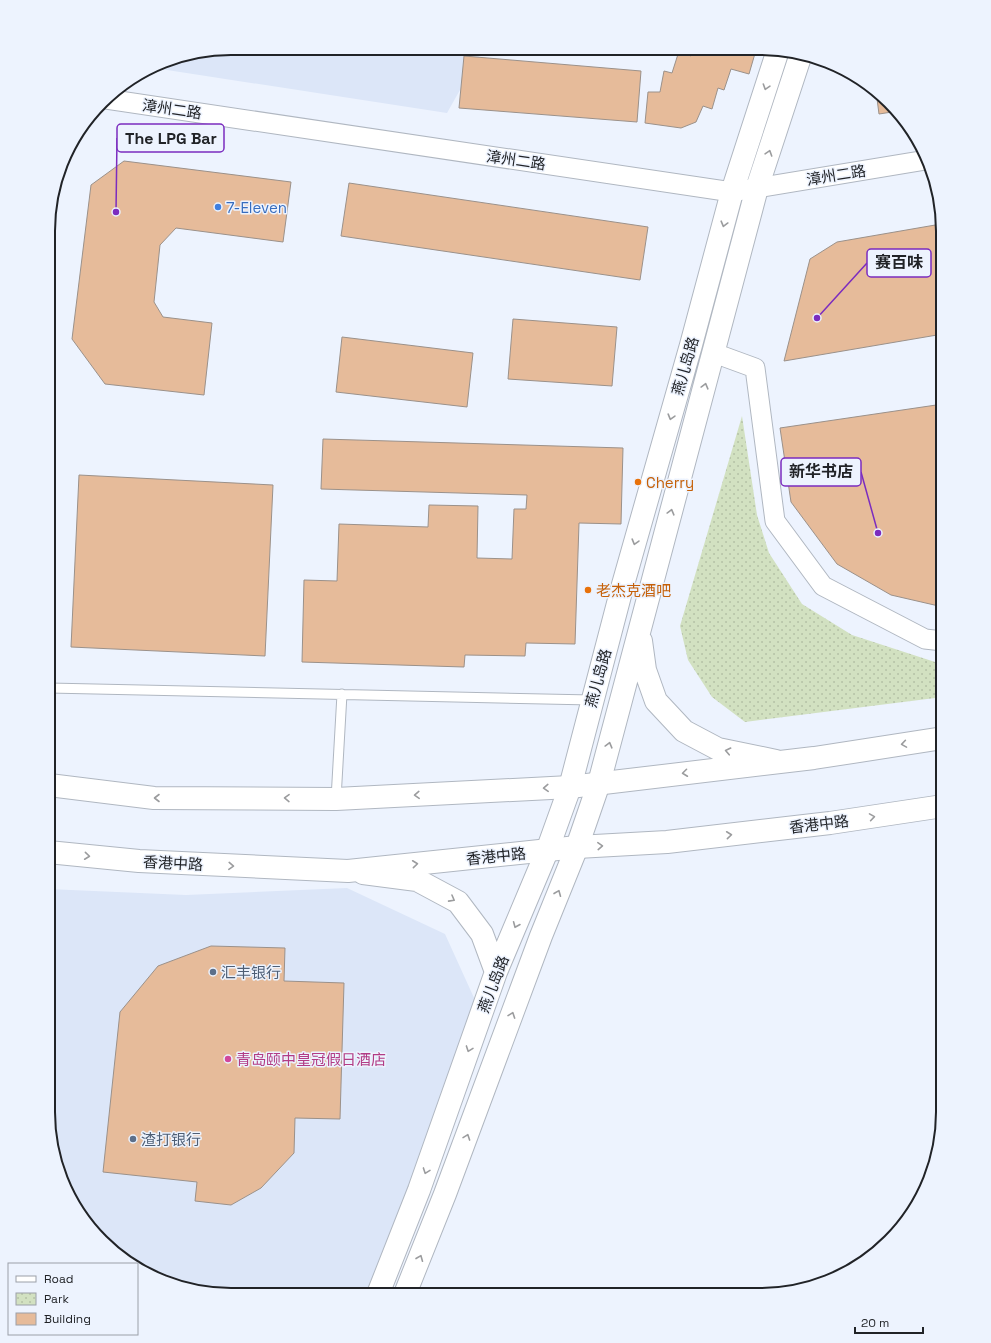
<svg xmlns="http://www.w3.org/2000/svg" width="991" height="1343" font-family="'Space Grotesk','Noto Sans SC',sans-serif">
<defs>
<pattern id="park-dots" width="8" height="8" patternUnits="userSpaceOnUse"><rect width="8" height="8" fill="#d2e1c1"/><path d="M2 2h.1M6 6h.1" fill="none" stroke="#b4c1a6" stroke-width="1.8" stroke-linecap="round"/></pattern>
</defs>
<rect width="100%" height="100%" fill="#edf3fe"/>
<path fill="#dce6f8" d="M231 48 483 49 447 113 154 68 172 58Z
M347 888 445 934 475 1000 404 1215 369 1294 208 1293 137 1267V1264H129L94 1233 67 1193 48 1112V889L186 895Z"/>
<path fill="url(#park-dots)" d="M742 416 757 515 769 553 802 604 852 635 935 662 943 664V697L745 722 712 697 688 660 680 626Z"/>
<path fill="#e6bb9a" stroke="#9b918a" d="M693 49 756 50 749 74 731 69 724 90 718 88 712 109 703 106 696 122 681 128 645 123 648 92H660L664 71 672 73 679 51 691 56Z
M464 56 641 71 637 122 459 108Z
M876 91 892 112 879 114Z
M124 161 291 182 283 242 176 228 160 245 154 302 163 317 212 323 204 395 105 384 72 339 91 185Z
M349 183 648 227 640 280 341 236Z
M941 224 943 231V334L784 361 810 259 837 242Z
M513 319 617 327 612 386 508 379Z
M342 337 473 353 467 407 336 392Z
M943 404V607L891 595 837 564 791 502 780 428Z
M323 439 623 448 621 524 579 523 575 644 526 643 525 656 465 655 464 667 302 662 304 580 337 581 339 524 428 527 429 505 478 506 477 558 512 559 514 509H526L527 495 321 489Z
M79 475 273 485 265 656 71 647Z
M211 946 285 948 284 981 344 983 340 1119 295 1118 294 1153 261 1188 231 1205 195 1201 197 1182 103 1172 120 1012 158 966Z"/>
<g fill="none" stroke-linecap="round" stroke-linejoin="round">
<g stroke="#b0b7c1" stroke-width="11">
<path id="lane" d="M49 688 592 700
M336 799 342 694"/>
</g>
<g stroke="#b0b7c1" stroke-width="21">
<path id="street" d="M106 99 732 192 926 160
M714 353 755 368 775 521 823 586 925 639 943 641"/>
</g>
<g stroke="#b0b7c1" stroke-width="24">
<path id="secondary" d="M641 641 645 670 656 701 684 731 718 749 776 761
M363 873 417 880 458 902 482 934 496 972
M378 1294 419 1190 496 972 547 851 570 787 622 588 691 345 732 192 778 50
M405 1294 445 1194 541 936 577 847 599 783 757 188 801 54"/>
</g>
<g stroke="#b0b7c1" stroke-width="24">
<path id="primary" d="M49 785 154 798 336 799 570 787 814 758 943 738
M48 852 139 861 348 871 577 847 667 842 830 823 943 806"/>
</g>
<use href="#lane" stroke="#fff" stroke-width="9"/>
<use href="#street" stroke="#fff" stroke-width="19"/>
<use href="#secondary" stroke="#fff" stroke-width="22"/>
<use href="#primary" stroke="#fff" stroke-width="22"/>
</g>
<defs><path id="oneway-chevron" d="M-2-3.5L2.5 0L-2 3.5" fill="none" stroke-width="1.6" stroke-linecap="round" stroke-linejoin="round"/></defs>
<g stroke="#9b9c9e">
<use href="#oneway-chevron" transform="translate(766 87) rotate(108)"/>
<use href="#oneway-chevron" transform="translate(769 153) rotate(-72)"/>
<use href="#oneway-chevron" transform="translate(724 224) rotate(105)"/>
<use href="#oneway-chevron" transform="translate(705 386) rotate(-75)"/>
<use href="#oneway-chevron" transform="translate(671 417) rotate(106)"/>
<use href="#oneway-chevron" transform="translate(671 512) rotate(-75)"/>
<use href="#oneway-chevron" transform="translate(635 542) rotate(106)"/>
<use href="#oneway-chevron" transform="translate(904 744) rotate(171)"/>
<use href="#oneway-chevron" transform="translate(609 745) rotate(-75)"/>
<use href="#oneway-chevron" transform="translate(728 751) rotate(-168)"/>
<use href="#oneway-chevron" transform="translate(685 773) rotate(173)"/>
<use href="#oneway-chevron" transform="translate(546 788) rotate(177)"/>
<use href="#oneway-chevron" transform="translate(417 795) rotate(177)"/>
<use href="#oneway-chevron" transform="translate(157 798) rotate(-180)"/>
<use href="#oneway-chevron" transform="translate(287 798) rotate(-179)"/>
<use href="#oneway-chevron" transform="translate(872 817) rotate(-9)"/>
<use href="#oneway-chevron" transform="translate(729 835) rotate(-6)"/>
<use href="#oneway-chevron" transform="translate(600 846) rotate(-3)"/>
<use href="#oneway-chevron" transform="translate(87 856) rotate(6)"/>
<use href="#oneway-chevron" transform="translate(415 864) rotate(-6)"/>
<use href="#oneway-chevron" transform="translate(231 866) rotate(3)"/>
<use href="#oneway-chevron" transform="translate(558 893) rotate(-68)"/>
<use href="#oneway-chevron" transform="translate(452 899) rotate(29)"/>
<use href="#oneway-chevron" transform="translate(516 925) rotate(113)"/>
<use href="#oneway-chevron" transform="translate(512 1015) rotate(-70)"/>
<use href="#oneway-chevron" transform="translate(469 1049) rotate(110)"/>
<use href="#oneway-chevron" transform="translate(467 1137) rotate(-70)"/>
<use href="#oneway-chevron" transform="translate(426 1171) rotate(110)"/>
<use href="#oneway-chevron" transform="translate(420 1258) rotate(-68)"/>
</g>
<circle fill="#3f7fe0" stroke="#edf3fe" stroke-width="1.5" cx="218" cy="207" r="4"/>
<g fill="#e8710a" stroke="#edf3fe" stroke-width="1.5">
<circle cx="638" cy="482" r="4"/>
<circle cx="588" cy="590" r="4"/>
</g>
<g fill="#5c6f8a" stroke="#edf3fe" stroke-width="1.5">
<circle cx="213" cy="972" r="4"/>
<circle cx="133" cy="1139" r="4"/>
</g>
<circle fill="#d1479c" stroke="#edf3fe" stroke-width="1.5" cx="228" cy="1059" r="4"/>
<g text-anchor="middle" dominant-baseline="central" stroke-width="3" stroke-linejoin="round" paint-order="stroke">
<g font-size="15" fill="#212327" stroke="#edf3fe">
<text transform="translate(172 109) rotate(8)">漳州二路</text>
<text transform="translate(516 160) rotate(8)">漳州二路</text>
<text transform="translate(836 175) rotate(-9)">漳州二路</text>
<text transform="translate(685 366) rotate(-74)">燕儿岛路</text>
<text transform="translate(598 678) rotate(-75)">燕儿岛路</text>
<text transform="translate(819 824) rotate(-7)">香港中路</text>
<text transform="translate(496 856) rotate(-6)">香港中路</text>
<text transform="translate(173 863) rotate(3)">香港中路</text>
<text transform="translate(493 984) rotate(-69)">燕儿岛路</text>
</g>
<g font-size="15" fill="#366cbe" stroke="#edf3fe" text-anchor="start">
<text x="226" y="207">7-Eleven</text>
</g>
<g font-size="15" fill="#c56008" stroke="#edf3fe" text-anchor="start">
<text x="646" y="482">Cherry</text>
<text x="596" y="590">老杰克酒吧</text>
</g>
<g font-size="15" fill="#4e5e75" stroke="#edf3fe" text-anchor="start">
<text x="221" y="972">汇丰银行</text>
<text x="141" y="1139">渣打银行</text>
</g>
<g font-size="15" fill="#b23c85" stroke="#edf3fe" text-anchor="start">
<text x="236" y="1059">青岛颐中皇冠假日酒店</text>
</g>
</g>
<path d="M0 0H991V1343H0ZM231 55H760A176 176 0 0 1 936 231V1112A176 176 0 0 1 760 1288H231A176 176 0 0 1 55 1112V231A176 176 0 0 1 231 55Z" fill="#edf3fe" fill-rule="evenodd"/>
<path fill="none" stroke="#212327" stroke-width="2" d="M231 55H760A176 176 0 0 1 936 231V1112A176 176 0 0 1 760 1288H231A176 176 0 0 1 55 1112V231A176 176 0 0 1 231 55Z"/>
<path fill="none" stroke="#7b2cbf" stroke-width="1.5" d="M116 212L117 138M817 318L867 263M878 533L861 472"/>
<g fill="#7b2cbf" stroke="#edf3fe" stroke-width="1.5">
<circle cx="116" cy="212" r="4"/>
<circle cx="817" cy="318" r="4"/>
<circle cx="878" cy="533" r="4"/>
</g>
<g fill="#edf3fe" stroke="#7b2cbf" stroke-width="1.5">
<rect x="117" y="124" width="107" height="28" rx="4"/>
<rect x="867" y="249" width="64" height="28" rx="4"/>
<rect x="781" y="458" width="80" height="28" rx="4"/>
</g>
<g font-size="16" text-anchor="middle" font-weight="bold" fill="#212327">
<text x="171" y="144">The LPG Bar</text>
<text x="899" y="268">赛百味</text>
<text x="821" y="477">新华书店</text>
</g>
<rect x="8" y="1263" width="130" height="72" fill="#edf3fe" stroke="#9ba0a8"/>
<rect x="16" y="1276" width="20" height="6" fill="#ffffff" stroke="#9ba0a8"/>
<text x="44" y="1283" font-size="12" fill="#212327">Road</text>
<rect x="16" y="1293" width="20" height="12" fill="url(#park-dots)" stroke="#9ba0a8"/>
<text x="44" y="1303" font-size="12" fill="#212327">Park</text>
<rect x="16" y="1313" width="20" height="12" fill="#e6bb9a" stroke="#9ba0a8"/>
<text x="44" y="1323" font-size="12" fill="#212327">Building</text>
<path d="M855 1327v6h68v-6" fill="none" stroke="#212327" stroke-width="2"/>
<text x="861" y="1327" font-size="12" fill="#212327" stroke="#edf3fe" stroke-width="3" paint-order="stroke">20 m</text>
</svg>
